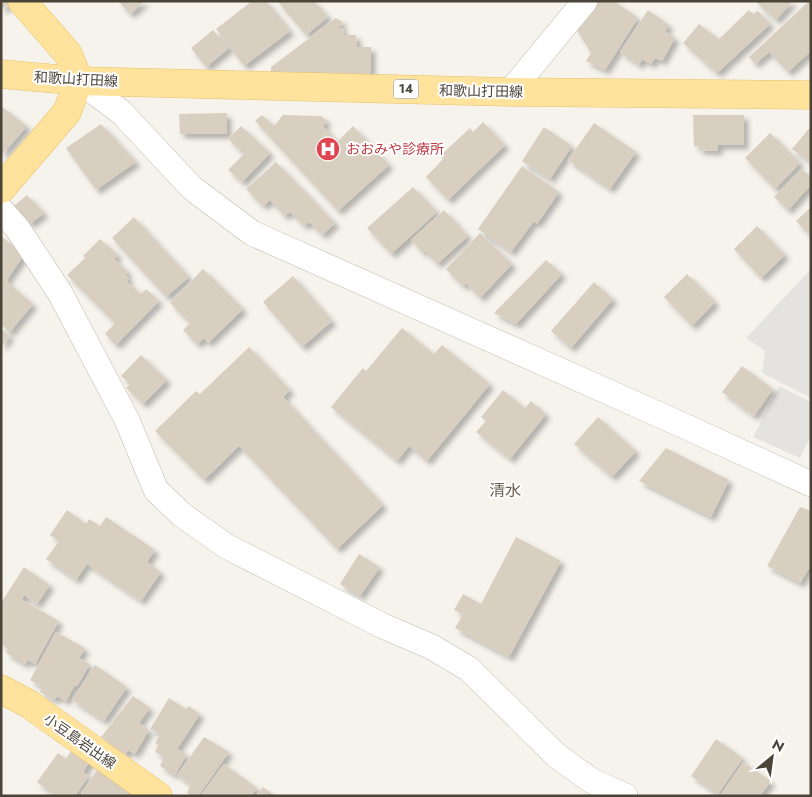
<svg xmlns="http://www.w3.org/2000/svg" width="812" height="797" font-family="Jost,'Noto Sans JP',sans-serif">
<defs>
<filter id="shadow"><feDropShadow dx="4.5" dy="4.5" stdDeviation="2.5" flood-color="#0004"/></filter>
</defs>
<rect width="100%" height="100%" fill="#f6f3ec"/>
<path fill="#e5e3e0" d="M811 269V398L762 373 765 351 746 338Z
M779 386 811 402V436L800 458 753 437Z"/>
<path fill="#d8cfc1" filter="url(#shadow)" d="M1 1H6L9 4 1 10Z
M118 1H145L130 14Z
M252 1H266L290 31 244 66 216 29Z
M277 1H314L328 17 306 35Z
M594 1H614L638 18 605 70 586 61 591 53 575 27Z
M755 1H793L776 20Z
M809 1H811V51L788 72 769 52 755 64 749 57Z
M648 10 669 25 665 31 675 38 662 61 655 58 651 64 642 59 639 65 620 52Z
M749 10 753 14 758 11 770 24 717 73 683 43 699 24 719 39Z
M336 18 343 22 338 28H344L343 35H356L357 47H371V74H271V67Z
M213 30 229 48 206 67 191 48Z
M1 106 27 126 1 156Z
M227 113V134H180L179 114Z
M262 115 274 126 283 115 321 116 327 121 323 126 337 142 353 126 389 165 338 211 255 121Z
M693 115H744V145H718V151L699 150V146H694Z
M483 122 505 145 448 200 426 177 443 159 440 156 470 128 473 132Z
M594 123 636 152 610 189 568 160Z
M101 124 136 162 96 190 66 148Z
M241 126 270 153 242 182 228 170 244 154 228 139Z
M811 126V162L792 149Z
M544 127 572 146 550 179 522 161Z
M770 133 800 163 775 189 745 158Z
M276 162 335 223 322 235 309 222 304 226 290 212 284 216 270 200 263 206 246 189Z
M522 166 559 192 537 224 534 221 511 252 478 229Z
M802 169 811 177V185L788 210 774 197Z
M413 187 437 212 391 254 367 228Z
M27 195 44 213 30 224 14 206Z
M811 207V236L796 221Z
M444 210 468 236 437 264 425 251 423 253 411 240Z
M134 217 189 277 166 297 112 238Z
M757 226 785 255 761 278 734 249Z
M480 233 512 264 480 298 466 283 463 286 446 269Z
M1 236 24 255 6 281 33 304 10 332 1 325Z
M100 239 118 255 114 259 128 272 125 275 129 278 127 282 141 294 146 289 159 301 116 345 105 334 115 323 67 275 85 258 83 256Z
M546 260 562 274 516 324 494 313Z
M203 269 243 309 208 343 204 338 197 344 183 330 190 323 170 303Z
M687 274 715 302 692 326 664 297Z
M293 276 332 321 302 347 263 302Z
M594 282 613 299 571 348 551 331Z
M402 328 434 354 442 345 490 384 427 461 409 446 397 461 331 407 363 368 366 371Z
M1 329 10 336 1 347Z
M249 347 290 390 283 397 383 505 337 549 239 446 204 480 155 431 196 391 200 394Z
M141 355 167 380 143 404 126 388 130 384 121 376Z
M742 366 773 389 754 416 722 392Z
M503 390 525 408 531 401 546 414 510 459 476 432 486 421 481 417Z
M598 417 636 451 612 477 574 444Z
M666 448 729 480 711 517 639 481Z
M800 507 811 511V565L800 583 767 566Z
M67 510 86 524 89 519 100 526 106 517 155 550 147 562 161 572 141 601 87 564 76 580 46 559 59 541 50 535Z
M516 537 561 561 509 657 455 628 463 614 454 610 463 594 481 604Z
M359 554 380 567 360 596 340 584Z
M24 567 50 585 37 604 24 595 22 600 59 621 35 664 28 660 25 664 6 653 8 649 1 644V603Z
M56 632 85 648 79 658 90 664 77 686 75 685 66 701 57 696 54 700 40 692 42 687 30 680Z
M95 665 127 687 104 721 72 700Z
M133 696 150 708 139 723 149 730 135 754 128 750 125 755 101 737Z
M169 698 186 709 189 706 200 714 177 749 187 754 175 775 160 766 164 757 155 752 158 745 155 743 160 734 150 729Z
M204 737 229 752 198 796H191L187 793 191 784 177 775Z
M716 739 743 758 718 794 691 776Z
M75 745 93 757 83 772 89 776 75 796H52L53 794 37 782 58 753 66 759Z
M743 762 771 781 760 796H720Z
M102 763 149 796H86L81 793Z
M224 764 257 788 251 796 201 795Z
M263 787 275 796H256Z"/>
<g fill="none" stroke-linecap="round" stroke-linejoin="round">
<g stroke="#c2bbae" stroke-width="26">
<path id="minor" d="M79 81 121 112 192 188 252 233 680 424 811 484
M510 92 585 1
M1 210 18 229 60 293 127 420 156 490 181 514 226 546 383 626 432 647 469 669 557 756 592 781 625 796"/>
</g>
<g stroke="#e6c16a" stroke-width="29">
<path id="major" d="M1 74 79 81 510 92 811 95
M1 189 67 112 79 81 68 54 22 1
M1 689 29 704 158 796"/>
</g>
<use href="#minor" stroke="#fff" stroke-width="25"/>
<use href="#major" stroke="#ffe39c" stroke-width="28"/>
</g>
<defs>
<g id="hospital-disc" transform="scale(1.25)"><circle r="9.5" fill="#e0444e" stroke="#fff"/><path d="M-5-5h3v3.5h4V-5h3V5h-3V1.5h-4V5h-3Z" fill="#fff"/></g>
</defs>
<g fill-rule="evenodd">
<use href="#hospital-disc" x="328" y="149"/>
</g>
<g text-anchor="middle" dominant-baseline="central" stroke-width="4" stroke-linejoin="round" paint-order="stroke">
<rect fill="#fff" stroke="#817c74" stroke-width="1" x="393.5" y="79.5" width="25" height="19" rx="4"/>
<g font-size="12" font-weight="bold" fill="#4b4439">
<text x="406" y="89">14</text>
</g>
<g font-size="14" fill="#4b4439" stroke="#fff">
<text transform="translate(76 79) rotate(3)">和歌山打田線</text>
<text transform="translate(481 91) rotate(1)">和歌山打田線</text>
<text transform="translate(80 741) rotate(35)">小豆島岩出線</text>
</g>
<g font-size="14" fill="#be3a42" stroke="#fff" text-anchor="start">
<text x="346" y="149">おおみや診療所</text>
</g>
<g font-size="16" fill="#6e6250" stroke="#fff">
<text x="505" y="490">清水</text>
</g>
</g>
<rect width="812" height="797" fill="none" stroke="#4b4439" stroke-width="5"/>
<g transform="translate(772 757) rotate(29)" stroke="#ffffff" stroke-width="4" paint-order="stroke">
<path d="M0-4L9 19L0 12L-9 19Z" fill="#4b4439"/>
<text y="-8" font-size="14" font-weight="bold" text-anchor="middle" fill="#4b4439">N</text>
</g>
</svg>
